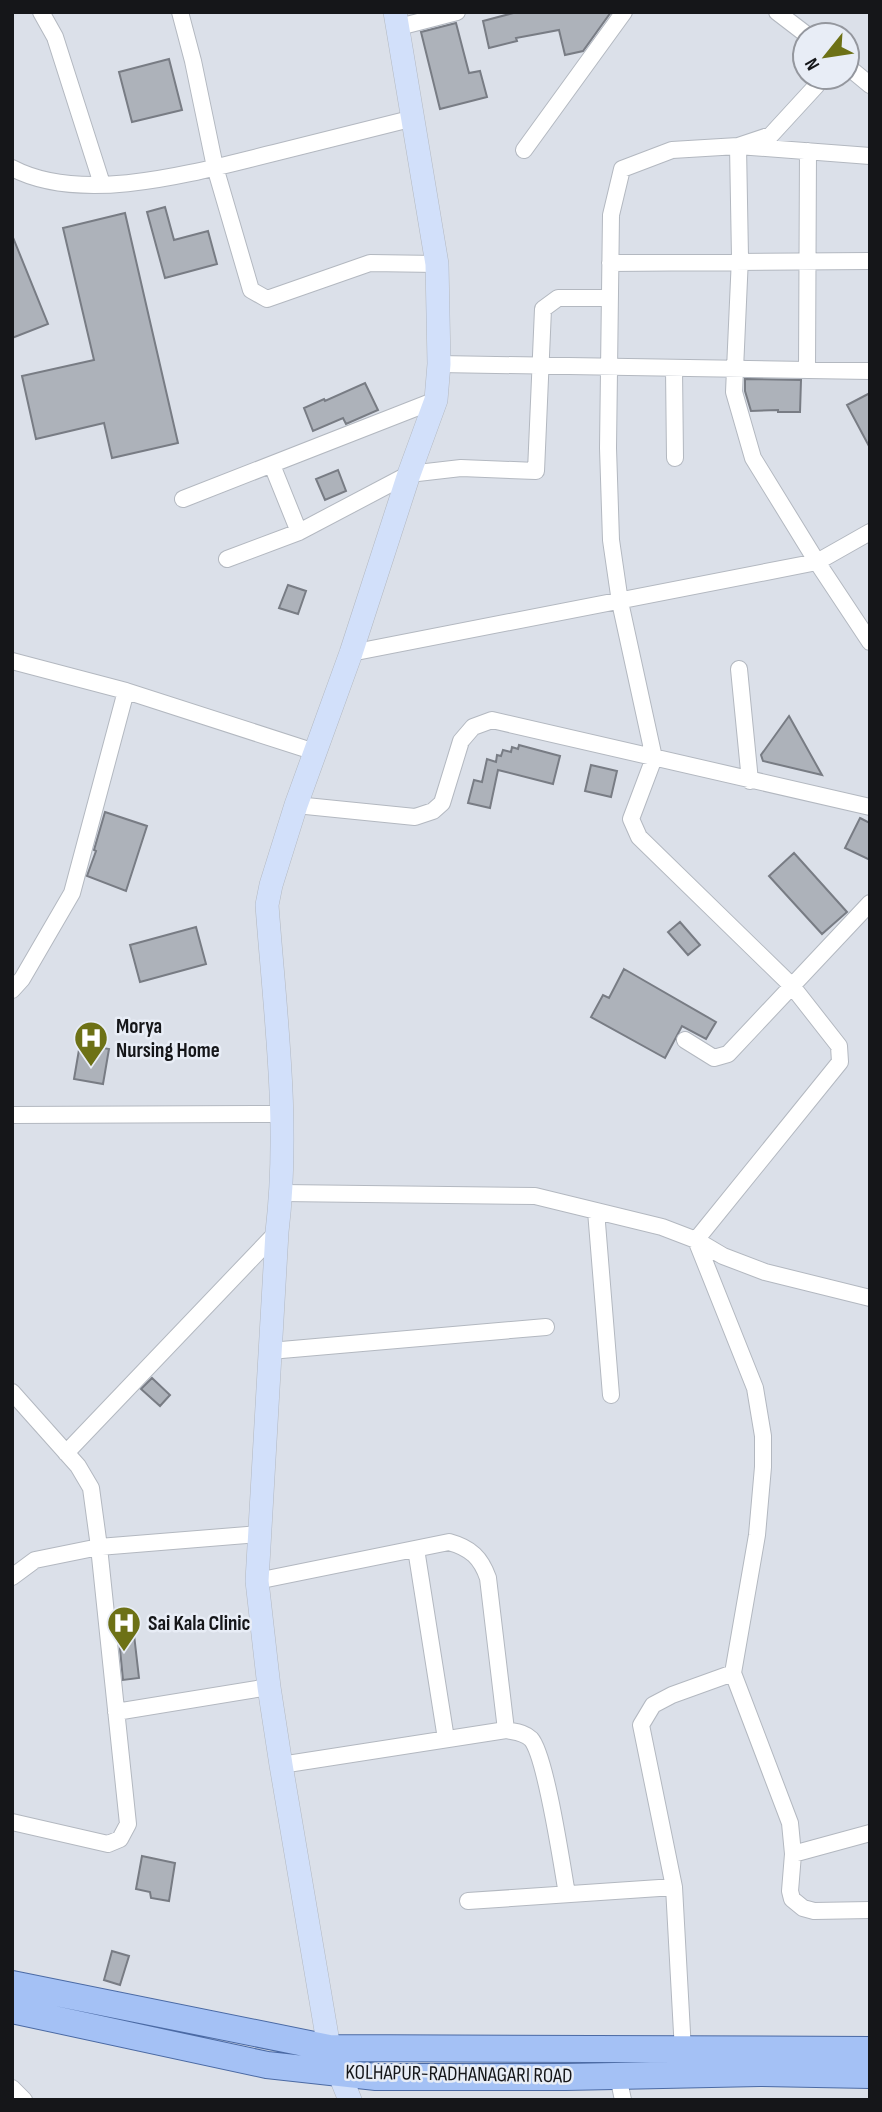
<svg xmlns="http://www.w3.org/2000/svg" width="882" height="2112" font-family="'Sofia Sans Condensed',sans-serif">
<rect width="100%" height="100%" fill="#dbe0e9"/>
<path fill="#adb2ba" stroke="#787c84" stroke-width="2" d="M517 12H611L583 51 565 55 559 30 516 38 517 41 489 48 483 21Z
M456 23 469 73 480 71 487 97 440 109 421 32Z
M169 59 182 110 132 122 119 72Z
M165 207 174 240 208 231 217 264 165 278 147 212Z
M125 213 178 443 112 458 104 423 36 439 22 376 94 360 63 228Z
M12 235 48 324 12 338Z
M745 379 801 380 800 412H778V410L751 411 745 391Z
M365 383 378 410 346 424 343 418 313 431 304 408 324 399 325 401Z
M870 393V448L847 405Z
M338 470 346 491 325 500 316 479Z
M288 585 306 591 298 614 279 608Z
M789 716 822 775 763 761 761 755Z
M519 745 560 756 553 784 498 770 490 808 468 803 474 780 482 782 487 759 496 762 497 755 501 756 503 750 511 752 512 747 518 749Z
M591 765 617 771 611 797 585 791Z
M105 812 147 826 126 891 87 876 96 851 94 850Z
M860 818 870 823V860L845 848Z
M794 853 847 912 822 934 769 876Z
M680 922 700 945 688 955 668 932Z
M196 927 206 964 140 982 130 945Z
M624 969 716 1022 706 1039 682 1026 665 1058 591 1017 603 995 609 998Z
M80 1044 109 1049 103 1084 74 1079Z
M152 1378 170 1395 160 1406 141 1389Z
M133 1626 139 1678 123 1680 118 1628Z
M142 1856 175 1863 169 1901 151 1898 150 1892 136 1889Z
M112 1951 129 1956 120 1985 104 1980Z"/>
<g fill="none" stroke-linecap="round" stroke-linejoin="round">
<g stroke="#b3b8c0" stroke-width="18">
<path id="street" d="M41 12 55 37 102 184
M180 12 193 61 215 167 251 290 267 299 370 263 437 264
M777 12 807 35
M399 27 457 12
M847 66 870 85
M822 77 816 86 771 135 738 146 740 257 734 392 753 458 817 562 870 642
M524 150 624 12
M870 156 738 146 672 150 622 169 611 215 608 448 611 540 620 602 654 758 631 819 639 837 792 986 839 1046 840 1062 696 1240 755 1388 763 1436V1467L757 1535 733 1673 790 1823 793 1854 790 1891 792 1899 803 1908 814 1911 870 1910
M12 168C84 206 199 171 274 153 321 141 367 130 414 118
M610 263 870 261
M439 364 870 371
M674 369 675 458
M807 370 808 151
M272 465 299 532
M183 499 436 400
M227 559 299 532 409 474 461 468 536 471 543 309 558 298H609
M351 653 817 562 870 532
M12 661 126 691 315 752
M739 669 750 781
M296 805 415 817 433 811 442 803 461 741 473 727 492 720 870 807
M12 990 22 979 72 893 126 691
M685 1040 714 1058 728 1054 870 903
M12 1115 282 1114
M282 1193 535 1196 662 1227 696 1240 723 1256 765 1272 870 1298
M596 1211 611 1395
M270 1351 546 1327
M12 1392 78 1466 91 1488 99 1547 128 1824 120 1839 108 1844 12 1822
M66 1453 277 1232
M416 1549 446 1739
M12 1577 35 1560 99 1547 260 1534
M257 1581 449 1542C471 1548 481 1558 488 1578L506 1730
M116 1712 269 1687
M281 1765 506 1730C515 1732 524 1732 531 1739 546 1756 562 1866 567 1894
M793 1854 870 1833
M468 1901 674 1887
M683 2051 674 1887 641 1725 653 1705 672 1695 733 1673
M618 2076 623 2100
M12 2088 24 2100"/>
</g>
<g stroke="#b3b8c0" stroke-width="24">
<path id="secondary" d="M350 2100 329 2048 281 1765 269 1687 257 1581 277 1232C290 1124 275 1013 267 905L271 885 296 805 351 653 409 474 436 400 439 364 437 264 395 12"/>
</g>
<g stroke="#4b6aa4" stroke-width="28">
<path id="primary" d="M12 1984 329 2048 870 2050
M12 2010 267 2065 376 2077H566L760 2073 870 2075"/>
</g>
<use href="#street" stroke="#fff" stroke-width="16"/>
<use href="#secondary" stroke="#d2e0fa" stroke-width="23"/>
<use href="#primary" stroke="#a4c1f5" stroke-width="26"/>
</g>
<defs>
<g id="hospital-pin" transform="scale(1.75)"><path d="M0 17L-7.5 6A9.5 9.5 0 1 1 7.5 6Z" fill="#6d7116" stroke="#e8edf6"/><path d="M-5-5h3v3.5h4V-5h3V5h-3V1.5h-4V5h-3Z" fill="#fff"/></g>
</defs>
<g fill-rule="evenodd">
<use href="#hospital-pin" x="91" y="1038"/>
<use href="#hospital-pin" x="124" y="1623"/>
</g>
<g text-anchor="middle" dominant-baseline="central" stroke-width="5" stroke-linejoin="round" paint-order="stroke">
<g font-size="21" font-weight="bold" fill="#151619" stroke="#e8edf6" text-anchor="start">
<text x="116" y="1026">Morya<tspan x="116" dy="24">Nursing Home</tspan></text>
<text x="148" y="1623">Sai Kala Clinic</text>
</g>
<g font-size="21" fill="#151619" stroke="#e8edf6">
<text transform="translate(459 2074) rotate(1)">KOLHAPUR-RADHANAGARI ROAD</text>
</g>
</g>
<rect width="882" height="2112" fill="none" stroke="#151619" stroke-width="28"/>
<g transform="translate(826 56) rotate(240)"><circle r="33" fill="#e8edf6" stroke="#94979e" stroke-width="2"/>
<path d="M0-5L12 26L0 18L-12 26Z" fill="#6d7116"/>
<text y="-10" font-size="19" font-weight="bold" text-anchor="middle" fill="#151619">N</text>
</g>
</svg>
